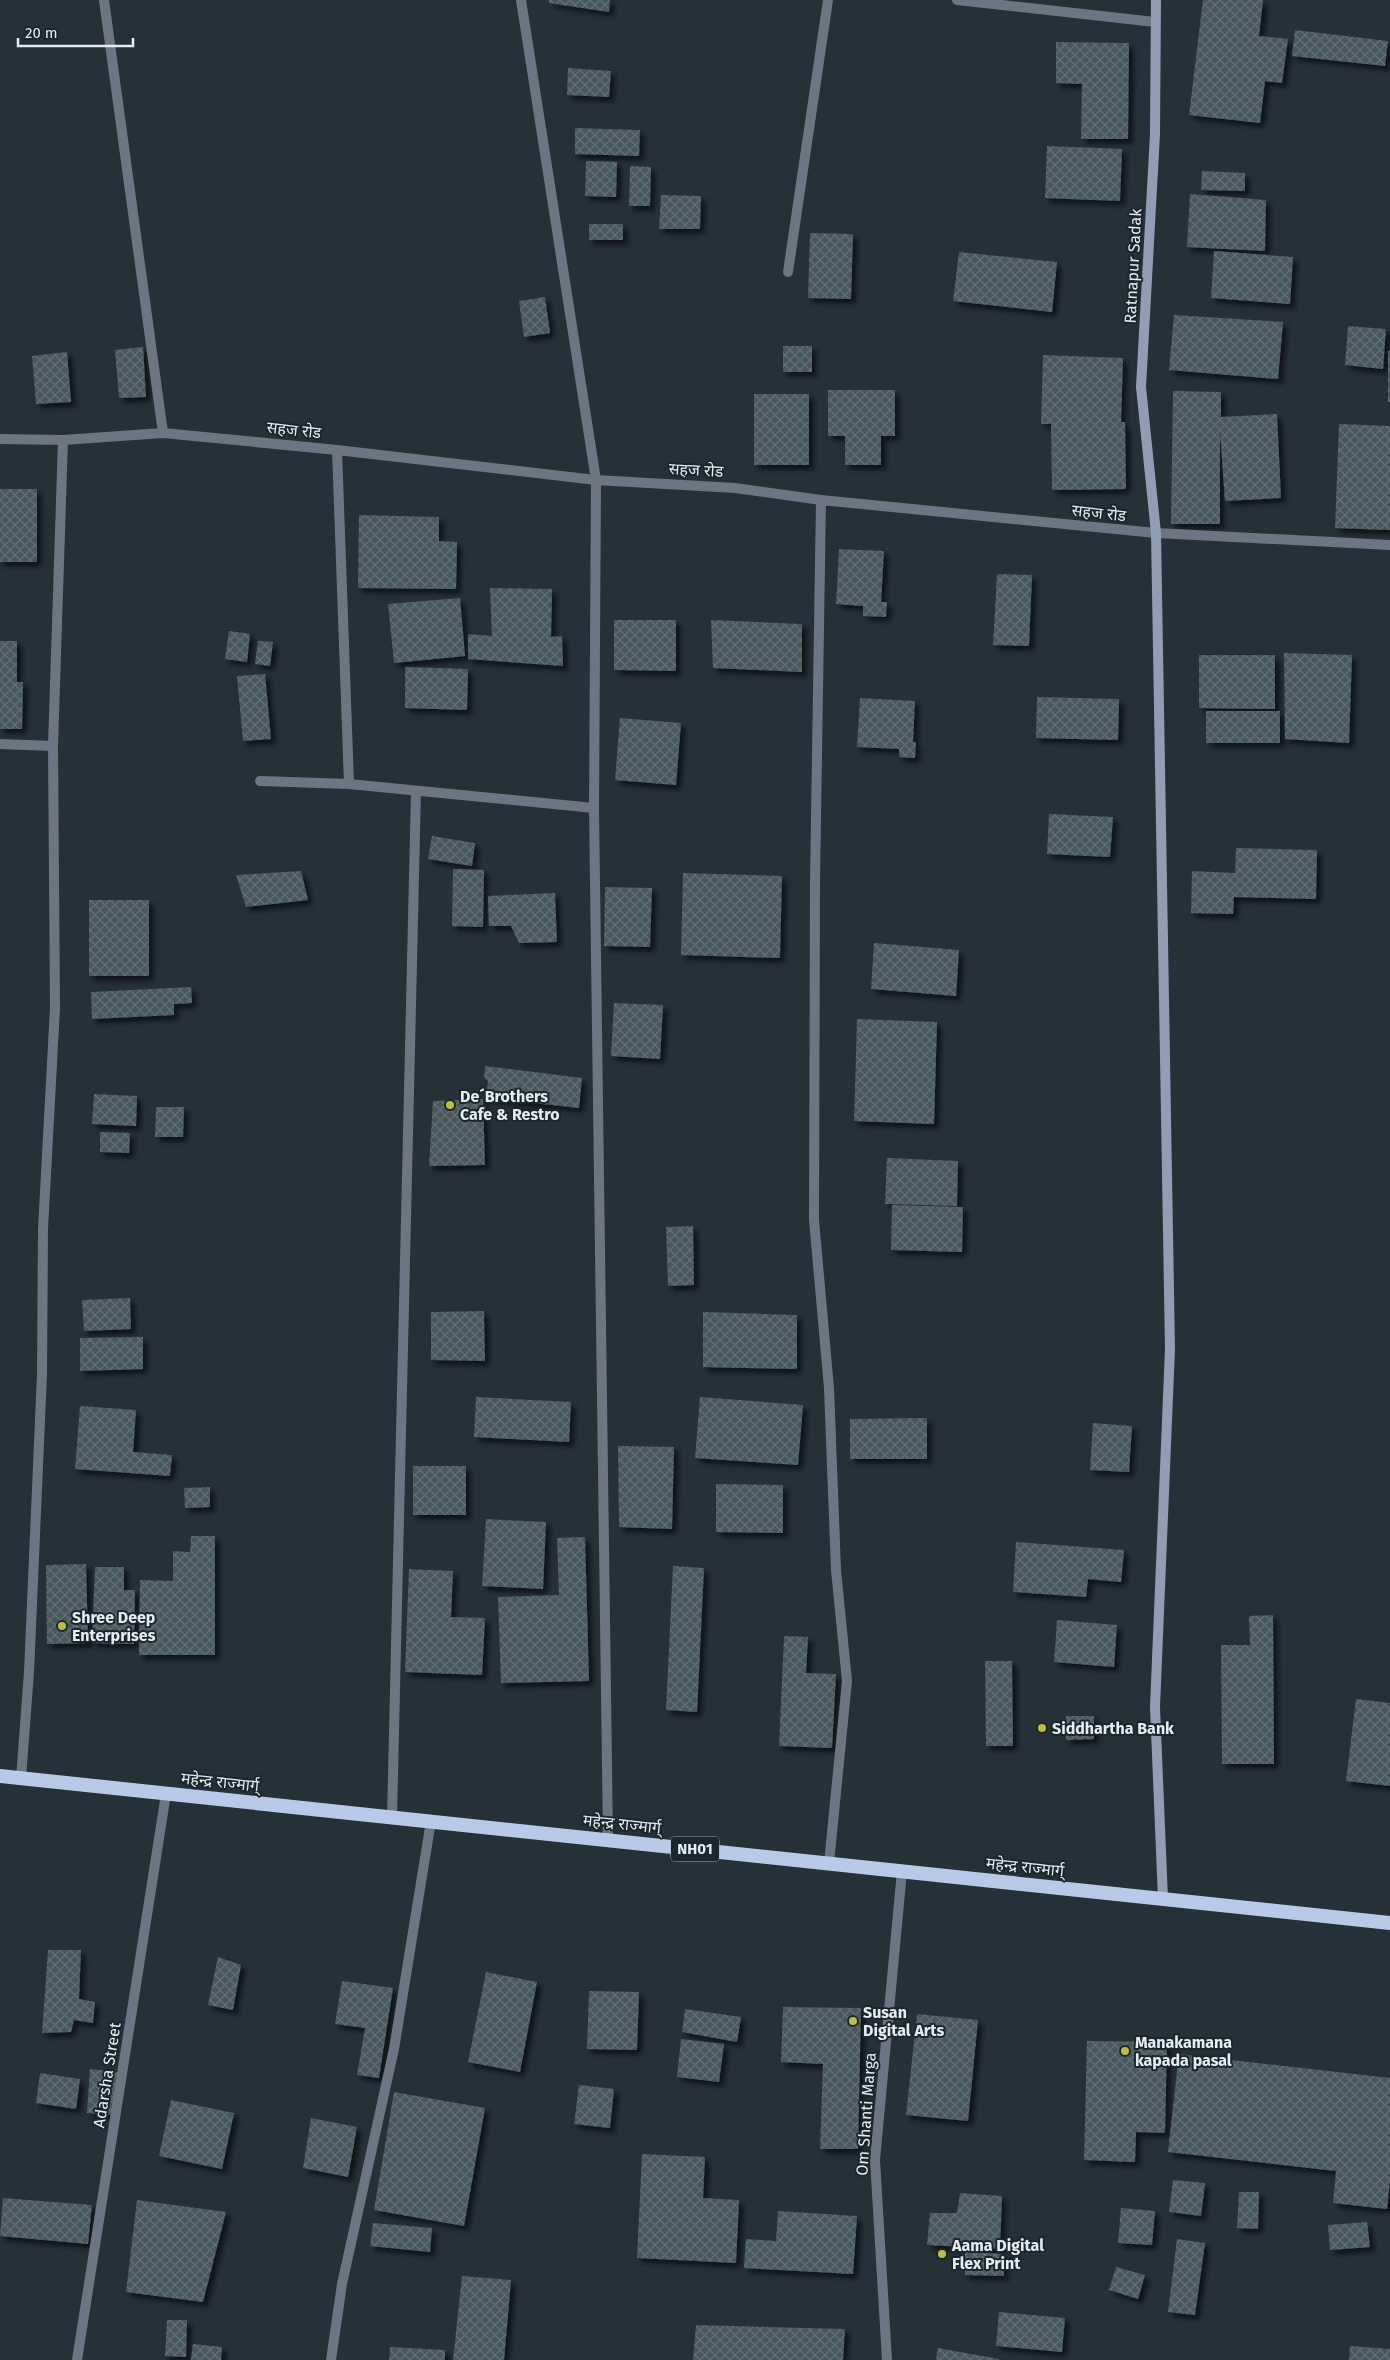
<svg xmlns="http://www.w3.org/2000/svg" width="1390" height="2360" font-family="'Fira Sans','Noto Sans Devanagari',sans-serif">
<defs>
<pattern id="building-cross-hatch" width="8" height="8" patternUnits="userSpaceOnUse" patternTransform="scale(1.25)"><rect width="8" height="8" fill="#48585b"/><path d="M0 0l8 8M0 8l8-8" fill="none" stroke="#627073"/></pattern>
<filter id="shadow"><feDropShadow dx="4.5" dy="4.5" stdDeviation="2.5" flood-color="#0009"/></filter>
</defs>
<rect width="100%" height="100%" fill="#253037"/>
<path fill="url(#building-cross-hatch)" filter="url(#shadow)" d="M549 0H610L609 12 549 3Z
M1203 0H1263L1259 36 1288 39 1282 83 1265 81 1260 123 1189 115Z
M1295 30 1388 41 1385 66 1292 56Z
M1056 42 1129 43 1128 139H1081L1082 84 1056 83Z
M568 68 611 71 609 97 567 95Z
M575 128 640 130 639 156 575 154Z
M1047 146 1122 149 1120 201 1045 198Z
M586 161 617 162 616 197 585 196Z
M630 166 651 167 650 206H629Z
M1202 171 1245 173V191L1201 190Z
M1190 194 1266 200 1265 251 1187 247Z
M661 195 701 196 700 229H659Z
M589 224H623V240H589Z
M810 233 853 234 851 299 808 298Z
M1214 251 1293 257 1290 304 1211 298Z
M959 252 1057 262 1052 312 953 301Z
M545 297 550 333 524 337 519 301Z
M1174 315 1283 322 1278 379 1169 370Z
M1348 326 1386 329 1383 369 1345 365Z
M783 346H812V372H783Z
M143 347 146 397 119 398 115 350Z
M1388 351H1390V402H1388Z
M67 352 71 402 36 404 32 356Z
M1043 355 1123 358 1121 422H1125L1126 489 1052 490 1051 424H1041Z
M828 390H895V436H881V465H845V436H828Z
M1173 391 1221 392V417L1277 414 1281 498 1225 501 1220 431V524H1171Z
M754 394H809V465H754Z
M1339 424 1390 426V530L1335 528Z
M0 489H37V562H0Z
M359 515 439 517V541L457 542 456 589 358 588Z
M839 549 884 551 881 602H887L886 617 863 616V606L836 604Z
M997 574 1032 575 1029 646 993 645Z
M490 588 552 589 551 637 562 636 563 666 468 659V634L492 636Z
M460 598 465 656 394 663 388 604Z
M614 620H676V671L614 670Z
M711 620 802 624V672L713 668Z
M229 631 250 634 247 662 225 659Z
M0 641H17V682H23L22 729H0Z
M258 641 273 642 270 666 255 664Z
M1284 653 1352 655 1349 743 1285 739Z
M1199 655H1275V709L1199 708Z
M405 667 468 669 467 710 405 708Z
M265 674 271 739 243 741 237 676Z
M1037 697 1119 699 1118 740 1036 738Z
M860 698 915 701 913 742H916L915 758 899 757V749L857 747Z
M1206 711H1280V743H1206Z
M620 718 681 723 676 785 615 780Z
M1049 814 1113 817 1110 857 1047 854Z
M432 836 475 843 472 866 428 859Z
M1236 848 1317 850 1316 899 1234 897 1233 914 1191 913 1192 871 1235 873Z
M453 869 484 870 483 927 452 926Z
M301 871 308 900 246 907 236 875Z
M683 873 782 876 780 958 681 955Z
M605 887 652 888 650 947 604 946Z
M555 893 557 942 519 943 511 926H489L488 896Z
M89 900H149V976H89Z
M874 943 959 950 956 996 871 989Z
M191 987 192 1003 174 1004V1015L92 1019 91 992Z
M614 1003 663 1005 660 1059 611 1056Z
M857 1019 937 1022 934 1124 854 1121Z
M485 1066 582 1078 579 1108 486 1098 488 1081 484 1078Z
M94 1094 137 1096 136 1126 92 1124Z
M483 1099 485 1165 429 1166 433 1101Z
M156 1107H184L183 1137H155Z
M100 1132 130 1133 129 1153 100 1152Z
M887 1158 958 1161 957 1206 885 1204Z
M892 1205 963 1207 962 1252 891 1250Z
M693 1226 694 1285 668 1286 666 1227Z
M130 1298 131 1329 84 1331 82 1300Z
M484 1311 485 1361 431 1360V1312Z
M703 1312 797 1315V1369L703 1367Z
M143 1337V1369L80 1371V1338Z
M476 1397 571 1402 569 1442 474 1437Z
M700 1397 803 1405 798 1465 695 1458Z
M80 1406 136 1410 133 1452 172 1455 170 1476 75 1469Z
M927 1418V1459H850V1419Z
M1093 1423 1132 1426 1129 1472 1090 1470Z
M618 1446 674 1447 672 1529 619 1527Z
M413 1466H466V1515H413Z
M716 1484 783 1485V1533L716 1532Z
M210 1487V1507L185 1508 184 1488Z
M486 1519 546 1522 543 1589 482 1586Z
M191 1536H215V1655H139L140 1580 173 1581V1551L190 1552Z
M585 1537 589 1681 501 1683 498 1597 559 1595 557 1538Z
M1016 1542 1124 1550 1121 1582 1088 1579 1086 1597 1013 1592Z
M86 1564 88 1643 47 1644 46 1565Z
M673 1566 704 1568 697 1712 666 1710Z
M95 1567H124V1590H135L134 1644 92 1643Z
M409 1569 453 1571 451 1617 485 1618 482 1675 405 1672Z
M1273 1615 1274 1764H1222L1221 1645H1250L1249 1616Z
M1057 1620 1117 1625 1114 1667 1054 1662Z
M784 1636 808 1637 806 1673 836 1674 832 1748 779 1746Z
M985 1661H1012L1013 1746H986Z
M1356 1699 1390 1703V1786L1346 1781Z
M1066 1716H1094V1739L1066 1740Z
M48 1950H81L79 1999 95 2002 93 2023 74 2020 71 2032 42 2033Z
M218 1957 241 1965 233 2010 208 2005Z
M486 1972 537 1982 520 2072 468 2062Z
M342 1981 393 1988 379 2078 357 2075 365 2028 335 2024Z
M589 1991 639 1992 637 2050 587 2049Z
M783 2007 861 2008 858 2149H820L823 2064 781 2062Z
M685 2009 741 2017 737 2042 682 2032Z
M917 2014 978 2020 968 2121 906 2115Z
M681 2039 724 2044 719 2082 677 2077Z
M1087 2041 1167 2042 1165 2133 1136 2132 1135 2162 1084 2160Z
M1179 2054 1390 2078V2181L1387 2209 1333 2203 1336 2171 1168 2152Z
M90 2069 117 2072 113 2115 87 2113Z
M40 2073 80 2079 76 2109 36 2103Z
M579 2085 614 2089 610 2128 574 2124Z
M394 2092 485 2108 464 2226 374 2210Z
M171 2100 234 2113 222 2169 159 2156Z
M311 2118 357 2127 348 2177 303 2168Z
M642 2154 705 2157 703 2198 739 2200 736 2263 637 2258Z
M1173 2180 1205 2183 1201 2216 1169 2212Z
M1239 2192H1259L1258 2229 1237 2228Z
M960 2193 1002 2196 1000 2249 927 2245 930 2213H957Z
M3 2198 92 2205 88 2244 0 2236Z
M137 2200 226 2212 203 2302 126 2292Z
M1121 2208 1155 2211 1152 2245 1118 2243Z
M778 2211 857 2216 853 2274 744 2268 746 2239 776 2241Z
M1367 2222 1370 2247 1330 2250 1328 2225Z
M373 2223 432 2228 430 2252 370 2246Z
M1177 2239 1205 2243 1195 2315 1168 2312Z
M965 2252 1003 2254 1004 2276 965 2275Z
M1116 2267 1145 2275 1138 2299 1109 2290Z
M462 2276 511 2280 504 2360H453Z
M999 2312 1065 2318 1062 2352 996 2346Z
M167 2320H187L186 2357 165 2356Z
M696 2325 845 2329 843 2360H693Z
M193 2344 222 2347 221 2360H191Z
M1350 2346 1390 2349V2360H1349Z
M390 2347 445 2350V2360H389Z
M938 2348 999 2359V2360H936Z"/>
<g fill="none" stroke-linecap="round" stroke-linejoin="round">
<path stroke="#6e7582" stroke-width="10" d="M104 0 163 433
M521 0 596 480 594 808 608 1840
M957 0 1155 22
M788 272 828 0
M0 439 63 440 163 433 337 450 596 480 735 488 821 500 1156 533 1390 545
M337 450 349 784
M821 500 815 882 814 1220 829 1388 836 1570 847 1681 829 1863
M0 744 53 746
M260 781 349 784 594 808
M21 1778 29 1672 42 1374 43 1229 55 1008 53 746 63 440
M392 1818 416 791
M77 2360 166 1794
M331 2360 342 2284 394 2049 431 1821
M887 2360 875 2160 902 1871"/>
<path stroke="#919db2" stroke-width="10" d="M1156 0 1155 134 1141 387 1156 533 1170 1349 1155 1707 1163 1899"/>
<path stroke="#b9c9e8" stroke-width="14" d="M0 1776 1390 1923"/>
</g>
<g fill="#bebf42" stroke="#1b262d" stroke-width="2">
<circle cx="450" cy="1105" r="5"/>
<circle cx="62" cy="1626" r="5"/>
<circle cx="1042" cy="1728" r="5"/>
<circle cx="853" cy="2021" r="5"/>
<circle cx="1125" cy="2051" r="5"/>
<circle cx="942" cy="2254" r="5"/>
</g>
<g text-anchor="middle" dominant-baseline="central" stroke-width="4" stroke-linejoin="round" paint-order="stroke">
<rect fill="#1b262d" stroke="#a8b1b6" stroke-width="1" x="671" y="1836.5" width="48" height="25" rx="4"/>
<g font-size="15" font-weight="bold" fill="#e5edf1">
<text x="695" y="1849">NH01</text>
</g>
<g font-size="16" fill="#e5edf1" stroke="#1b262d">
<text transform="translate(1133 266) rotate(-87)">Ratnapur Sadak</text>
<text transform="translate(294 430) rotate(6)">सहज रोड</text>
<text transform="translate(696 470) rotate(3)">सहज रोड</text>
<text transform="translate(1099 513) rotate(6)">सहज रोड</text>
<text transform="translate(220 1782) rotate(6)">महेन्द्र राज्मार्ग्</text>
<text transform="translate(622 1824) rotate(6)">महेन्द्र राज्मार्ग्</text>
<text transform="translate(1025 1867) rotate(6)">महेन्द्र राज्मार्ग्</text>
<text transform="translate(107 2075) rotate(-81)">Adarsha Street</text>
<text transform="translate(866 2114) rotate(-86)">Om Shanti Marga</text>
</g>
<g font-size="16" font-weight="bold" fill="#e5edf1" stroke="#1b262d" text-anchor="start">
<text x="460" y="1096">De´Brothers<tspan x="460" dy="18">Cafe &amp; Restro</tspan></text>
<text x="72" y="1617">Shree Deep<tspan x="72" dy="18">Enterprises</tspan></text>
<text x="1052" y="1728">Siddhartha Bank</text>
<text x="863" y="2012">Susan<tspan x="863" dy="18">Digital Arts</tspan></text>
<text x="1135" y="2042">Manakamana<tspan x="1135" dy="18">kapada pasal</tspan></text>
<text x="952" y="2245">Aama Digital<tspan x="952" dy="18">Flex Print</tspan></text>
</g>
</g>
<path d="M18 38v8h115v-8" fill="none" stroke="#e5edf1" stroke-width="2.5"/>
<text x="25" y="38" font-size="15" fill="#e5edf1" stroke="#1b262d" stroke-width="4" paint-order="stroke">20 m</text>
</svg>
